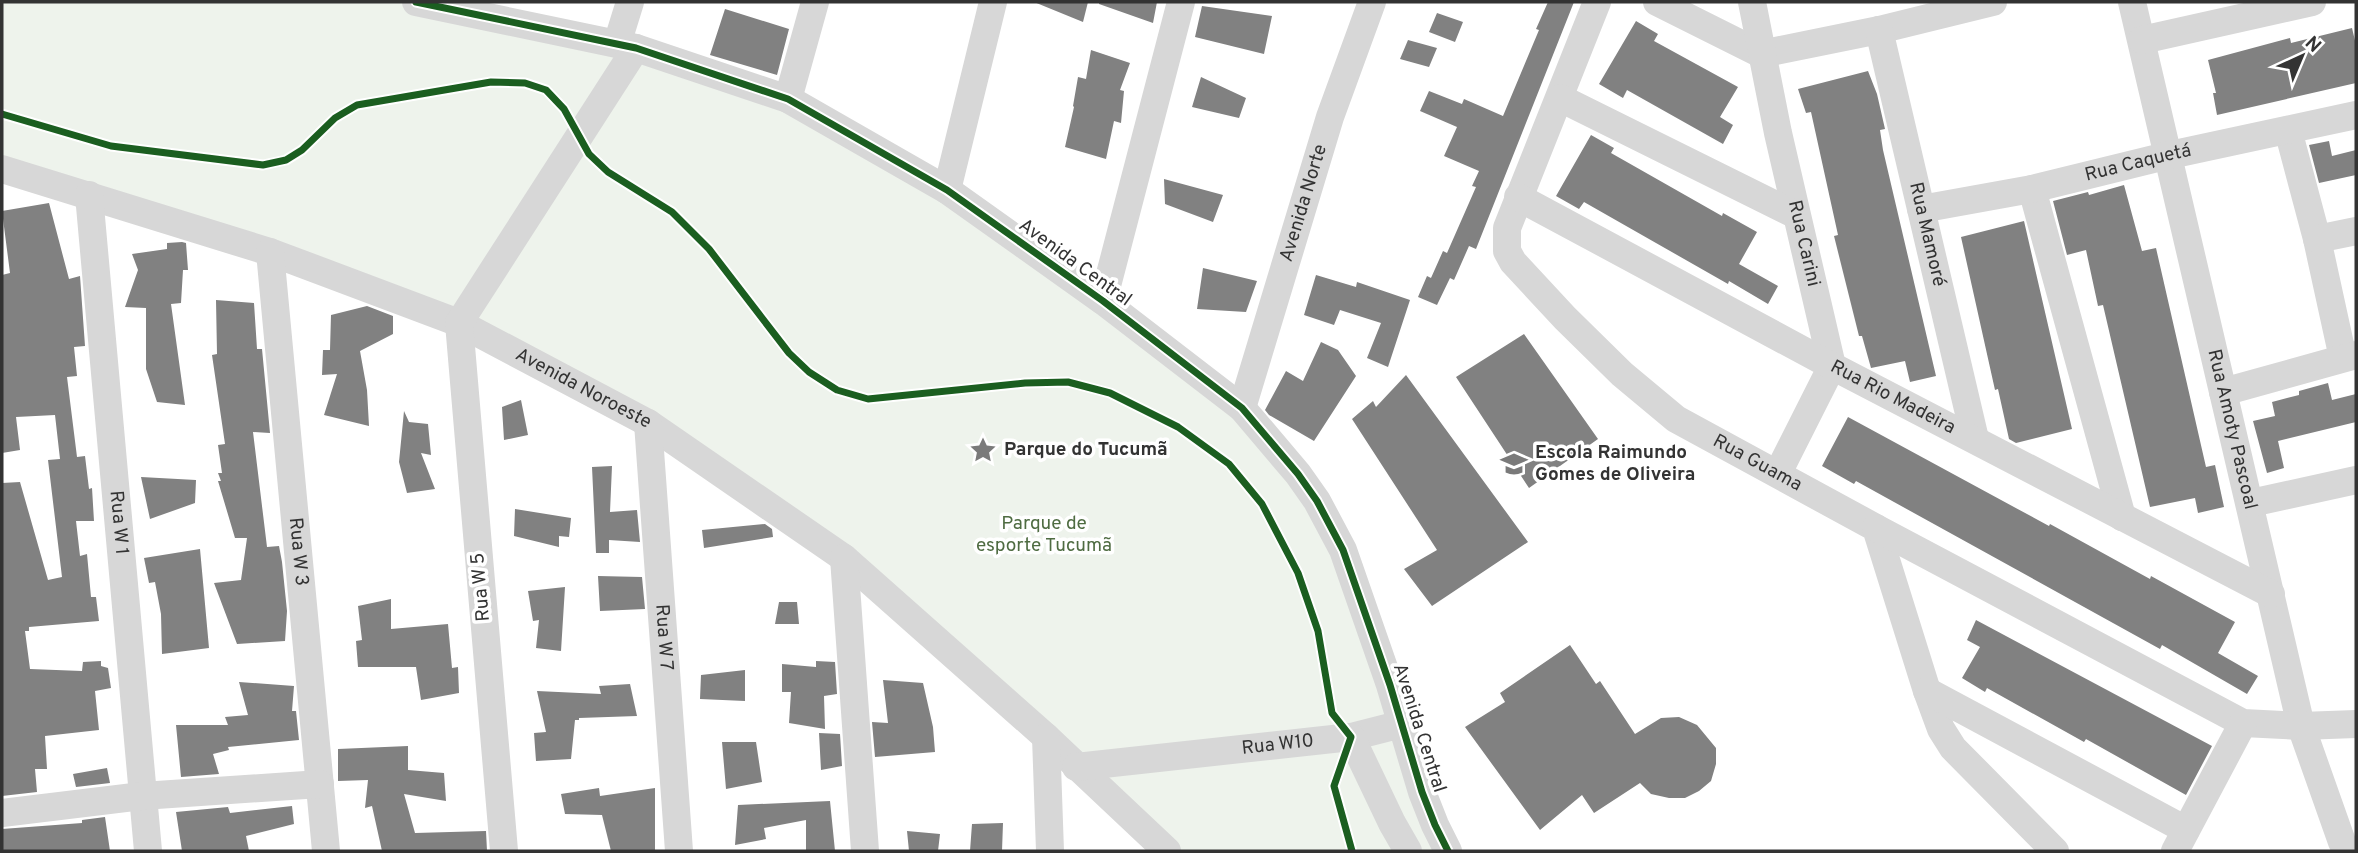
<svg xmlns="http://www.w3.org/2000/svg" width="2358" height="853" font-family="Overpass,sans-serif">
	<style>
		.green { fill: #eef3ec }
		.building { fill: #818181 }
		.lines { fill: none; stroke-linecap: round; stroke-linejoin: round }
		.minor { stroke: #d7d7d7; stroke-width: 28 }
		.cycleway-casing { stroke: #fff; stroke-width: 11 }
		.cycleway { stroke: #1b5e20; stroke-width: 7 }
		.labels { text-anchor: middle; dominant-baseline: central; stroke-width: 7; stroke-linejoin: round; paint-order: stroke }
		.street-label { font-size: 19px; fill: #333; stroke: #fff }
		.poi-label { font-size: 19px; font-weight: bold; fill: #333; stroke: #fff; text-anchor: start }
		.park-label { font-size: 19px; fill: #4f6c42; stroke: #fff }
	</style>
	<rect width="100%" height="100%" fill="#fff"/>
	<path class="green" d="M2,2H412L788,99L1103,301L1301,478L1450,851H1167L844,558L459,323L2,169Z"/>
	<path class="building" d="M1034,2H1088L1083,22Z
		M1099,2H1157L1153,23L1099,4Z
		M1548,2H1574L1476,249L1469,246L1454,280L1450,278L1437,305L1418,297L1427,276L1431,278L1443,251L1447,253L1476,187L1472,186L1479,171L1444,156L1457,127L1420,111L1429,91L1462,104L1464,99L1503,116L1539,30L1536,29Z
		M1202,6L1272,16L1264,54L1195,37Z
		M725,9L789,29L777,75L710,55Z
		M1437,13L1463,22L1455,42L1429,32Z
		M1636,21L1658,34L1654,41L1738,87L1720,117L1733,125L1723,144L1627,90L1623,98L1599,84Z
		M2352,28L2356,45V83L2217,115L2213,93H2216L2208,60L2290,38L2291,43Z
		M1408,40L1437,48L1429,67L1400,59Z
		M1091,50L1130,63L1120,90L1124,91L1121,123L1114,121L1106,159L1065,147L1074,107L1073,106L1078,77L1086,79Z
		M1868,71L1877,94L1885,129L1880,130L1883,150L1936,376L1910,382L1905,361L1871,368L1862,336H1859L1834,236L1838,235L1811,112L1806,113L1798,89Z
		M1201,77L1246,98L1239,118L1192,107Z
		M1591,135L1614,148L1611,153L1722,216L1723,213L1757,232L1739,264L1778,286L1768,304L1729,281L1728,284L1584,202L1579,209L1556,196Z
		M2329,141L2332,156L2356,150V175L2319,183L2309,145Z
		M1164,179L1223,195L1213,222L1165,204Z
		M2124,185L2142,251L2156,248L2206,467L2215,465L2224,507L2198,513L2195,498L2150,507L2103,305L2098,306L2086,250L2067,255L2053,201L2088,192L2089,195Z
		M49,203L69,279L80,276L85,346L74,347L77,376L67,377L77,457L85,456L89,489L92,488L94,521H76L80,556L87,554L91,597H96L99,621L29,627V631H25L30,669L82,671L83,662L101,661V666L108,668L111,688L95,691L99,730L45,736L47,769H35L37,792L2,796V483L20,482L48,580L62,577L48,460L60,459L55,415L16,417L20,450L2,453V275L10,273L2,211Z
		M2024,221L2072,429L2016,443L2009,439L1998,389L1995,390L1961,237Z
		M182,242L186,243L188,270H183L181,303L171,304L185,405L157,402L146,369V308L125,307L138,270L132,254L167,249V243Z
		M1203,268L1257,281L1246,312L1197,309Z
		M1316,275L1356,287L1357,282L1410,300L1388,367L1367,358L1381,323L1340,310L1334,325L1304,315Z
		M216,300L254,303L257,349H262L270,433L253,432L267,547L279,546L282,562L287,611L285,641L237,644L214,583L241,580L247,538H235L218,481H221L218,473H222L218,445L225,444L212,355L217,354Z
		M367,306L393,316V334L360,351L367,390L369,426L324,415L337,374L322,375L323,350H330L331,315Z
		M1524,334L1598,439L1529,488L1456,377Z
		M1321,342L1338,350L1356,376L1314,441L1269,415L1265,410L1286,371L1303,381Z
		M1406,375L1528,542L1432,606L1404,569L1437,550L1352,419L1373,401L1376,407Z
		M2328,383L2332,400L2356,394V422L2278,441L2284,468L2267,473L2253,421L2275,416L2272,402L2299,395V391Z
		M521,400L528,435L504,440L502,407Z
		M404,411L409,422L428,424L431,455L421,453L435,489L407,493L399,462Z
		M1848,417L2049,526L2050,524L2150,579L2151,576L2235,622L2218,653L2258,676L2247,694L2162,645L2160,649L1856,481L1854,484L1822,466Z
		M612,466L610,512L637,510L640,542L609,540V553H596L592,467Z
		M141,477L196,480L195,503L150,519Z
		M515,509L571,518L569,537L559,536V547L514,536Z
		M765,524L772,529L773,537L704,548L702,530Z
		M200,549L209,648L162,654L161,614L155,582L149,583L144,558Z
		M598,576L642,577L645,609L600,611Z
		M565,587L561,651L536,648L539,620L533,621L528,591Z
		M391,599V629L448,624L452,668L458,667L459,693L421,700L416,667H358L356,641L362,640L358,606Z
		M779,602H797L799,624H775Z
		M1976,620L2212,746L2186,795L2086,739L2084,742L1987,688L1985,692L1962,678L1980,647L1967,640Z
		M1570,645L1596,684L1600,681L1635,734L1661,718L1679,717L1697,725L1716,748V764L1711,781L1699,791L1685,798H1669L1651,794L1640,783L1594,813L1582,795L1540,830L1465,727L1505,702L1500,693Z
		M816,661L835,662L837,694L824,696L825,729L789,723L791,692H782V664L816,667Z
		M745,670V701L700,699L701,675Z
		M883,680L923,683L933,727L935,752L875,757L872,722L888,723Z
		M239,682L294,686L292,711H296L299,740L228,747L229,750L213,754L219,774L181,777L176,725H228L225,717L248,715Z
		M630,684L637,716L579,718V720H575L571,759L536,761L534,733L546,732L537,691L601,694L599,686Z
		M819,733L840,734L842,766L821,770Z
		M722,742H756L762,782L726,789Z
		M408,746V770L444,773L446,801L404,794L415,833L486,831L487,851H382L372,806L365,808L368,780L338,781V749Z
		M107,768L110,783L76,787L73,774Z
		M599,788L600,796L655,788V851H611L602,815L565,814L561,794Z
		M830,801L835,851H806V820L764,828L766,839L735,845L738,805Z
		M292,806L294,824L246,836L249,851H182L176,812L228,807L230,813Z
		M105,817L110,851H2V829L82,823V820Z
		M1003,823L1002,851H970L972,824Z
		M907,831L940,834L938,851H909Z"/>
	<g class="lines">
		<g class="minor">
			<path d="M416,2L636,48L788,99L947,190L1103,301L1242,408L1298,474L1317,501L1343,550L1390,685L1422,792L1435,825L1448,851"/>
			<path id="s1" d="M1597,2L1507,228V251L1513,262L1565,318L1622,374L1676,419L1876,528L1927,691L1941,729L1953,748L2055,851"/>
			<path d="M1657,2L1761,54L1879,30L1993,2"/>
			<path id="s2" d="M1752,2L1778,133L1832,366L1778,473"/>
			<path id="s3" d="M2132,2L2301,726L2342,842L2347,851"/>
			<path id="s4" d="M1879,30L1975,439"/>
			<path d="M2142,40L2312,2"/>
			<path d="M617,44L630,2"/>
			<path d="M1560,98L1796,215"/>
			<path d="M788,99L815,2"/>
			<path d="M2288,130L2317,239L2343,358"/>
			<path id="s5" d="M2,169L270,252L459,323L648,423L844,558L1046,737L1167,851"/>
			<path d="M2032,189L2122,517"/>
			<path d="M947,190L993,2"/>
			<path id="s6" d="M89,195L148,851"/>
			<path id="s7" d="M1518,197L1832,366L2271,594"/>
			<path id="s8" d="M1921,209L2032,189L2170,155L2356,115"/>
			<path d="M2317,239L2356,231"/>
			<path id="s9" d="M270,252L326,851"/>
			<path d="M1103,301L1181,2"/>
			<path d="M2223,392L2356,355"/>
			<path id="s10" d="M1242,408L1330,117L1372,2"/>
			<path id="s11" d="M648,423L679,851"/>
			<path d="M2251,503L2356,480"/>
			<path d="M1876,528L2243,723L2301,726L2356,724"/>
			<path d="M844,558L865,851"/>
			<path d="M1927,691L2186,830"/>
			<path d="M1046,737L1050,851"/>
			<path d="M1351,737L1402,724"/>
			<path id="s12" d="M1076,767L1351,737L1392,823L1408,851"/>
			<path d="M2,813L142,796L320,784"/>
			<path d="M504,851L459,323L636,48"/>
			<path d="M2175,851L2243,723"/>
		</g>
		<g class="cycleway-casing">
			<path id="cycleway" d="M416,2L636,48L788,99L947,190L1103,301L1242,408L1298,474L1317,501L1343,550L1390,685L1422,792L1435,825L1448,851
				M2,114L111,146L263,165L286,160L302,150L335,118L357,105L491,82L525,83L546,90L564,109L589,154L608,172L672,212L709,249L789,353L809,372L837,390L868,399L1025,383L1068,382L1110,393L1178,427L1229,464L1262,504L1298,573L1318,631L1332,713L1351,737L1334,786L1352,851"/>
		</g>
		<use href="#cycleway" class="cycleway"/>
	</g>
	<defs>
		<g id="sight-bare" transform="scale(2.1)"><path d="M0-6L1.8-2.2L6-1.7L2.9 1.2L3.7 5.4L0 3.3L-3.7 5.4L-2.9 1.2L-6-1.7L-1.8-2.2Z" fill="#7a7a7a" stroke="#fff" stroke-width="2.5" paint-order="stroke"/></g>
		<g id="school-bare" transform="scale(2.1)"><path d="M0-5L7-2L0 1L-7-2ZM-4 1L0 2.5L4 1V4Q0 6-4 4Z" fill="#7a7a7a" stroke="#fff" stroke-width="2.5" paint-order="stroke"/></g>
	</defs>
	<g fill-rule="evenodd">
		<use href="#sight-bare" x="983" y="450"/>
		<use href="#school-bare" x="1514" y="464"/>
	</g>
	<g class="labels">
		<g class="street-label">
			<text stroke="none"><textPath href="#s8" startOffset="222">Rua Caquetá</textPath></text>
			<text stroke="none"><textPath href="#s10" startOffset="214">Avenida Norte</textPath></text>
			<text stroke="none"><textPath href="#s4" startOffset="210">Rua Mamoré</textPath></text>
			<text stroke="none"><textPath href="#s2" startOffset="247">Rua Carini</textPath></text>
			<text transform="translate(1075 263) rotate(36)">Avenida Central</text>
			<text stroke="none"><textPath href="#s5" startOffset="623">Avenida Noroeste</textPath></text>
			<text stroke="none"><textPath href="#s7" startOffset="425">Rua Rio Madeira</textPath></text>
			<text stroke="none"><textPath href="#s3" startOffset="439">Rua Amoty Pascoal</textPath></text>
			<text stroke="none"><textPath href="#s1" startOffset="598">Rua Guama</textPath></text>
			<text stroke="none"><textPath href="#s6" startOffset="329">Rua W 1</textPath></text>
			<text stroke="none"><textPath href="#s9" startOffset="301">Rua W 3</textPath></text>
			<text transform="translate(481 587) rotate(-95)">Rua W 5</text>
			<text stroke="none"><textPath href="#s11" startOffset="215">Rua W 7</textPath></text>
			<text transform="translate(1419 728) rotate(72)">Avenida Central</text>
			<text stroke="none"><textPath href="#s12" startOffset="203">Rua W10</textPath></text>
		</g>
		<g class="poi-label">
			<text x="1004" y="450">Parque do Tucumã</text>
			<text x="1535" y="453">Escola Raimundo<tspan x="1535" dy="22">Gomes de Oliveira</tspan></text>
		</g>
		<g class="park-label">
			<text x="1044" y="524">Parque de<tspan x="1044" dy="22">esporte Tucumã</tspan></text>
		</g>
	</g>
	<rect width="2358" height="853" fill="none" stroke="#333333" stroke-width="7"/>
	<g transform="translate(2302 56) rotate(44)" stroke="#ffffff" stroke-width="5" paint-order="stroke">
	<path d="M0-5L12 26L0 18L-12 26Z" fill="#333333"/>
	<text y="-10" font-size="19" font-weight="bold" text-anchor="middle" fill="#333333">N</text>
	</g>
</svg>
